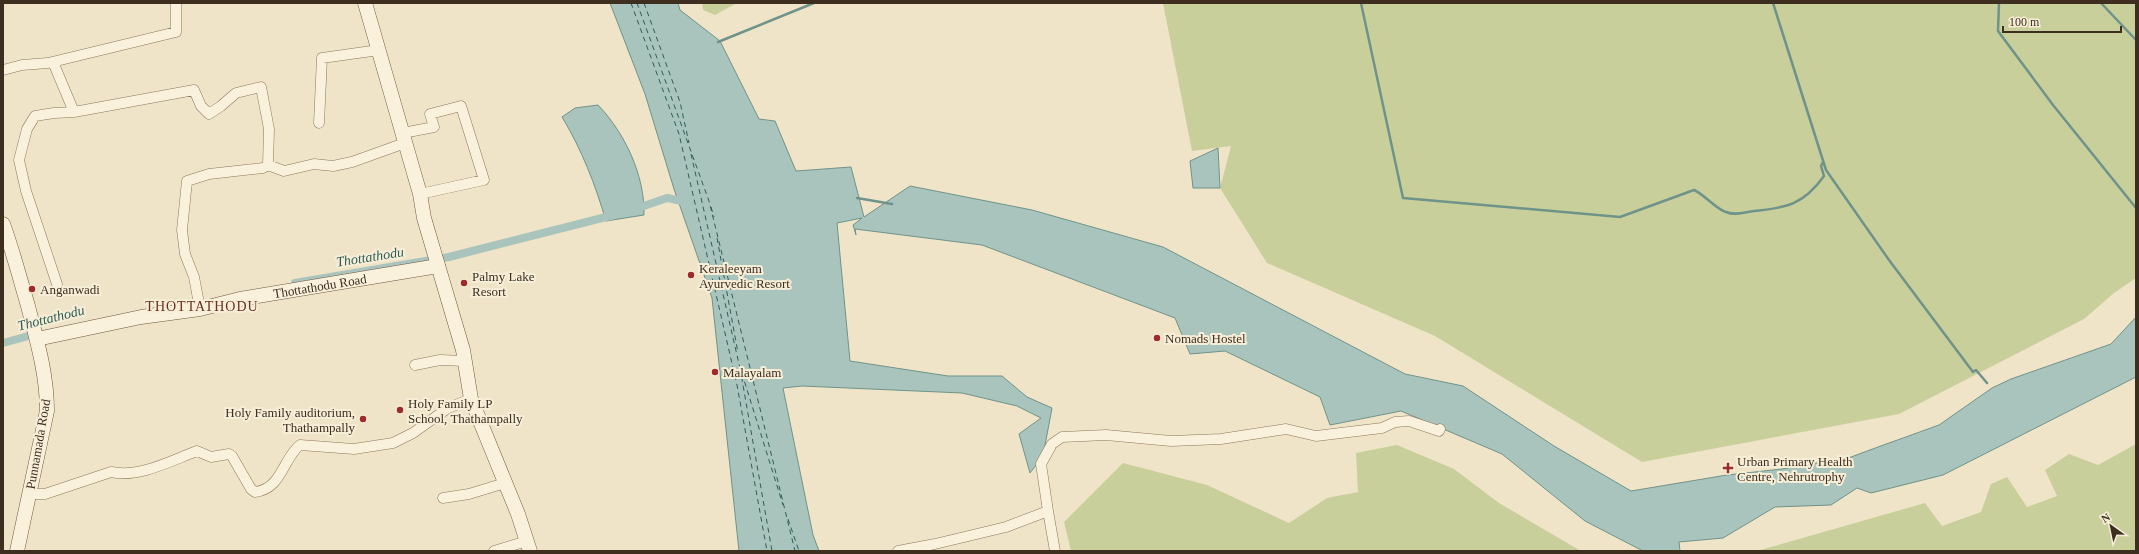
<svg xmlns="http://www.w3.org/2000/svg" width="2139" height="554" font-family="Georgia,serif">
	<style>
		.green { fill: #c9cf9b }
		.water { fill: #a9c4bc; stroke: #6f938a }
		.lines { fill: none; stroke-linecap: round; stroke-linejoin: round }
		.stream { stroke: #6f938a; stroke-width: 2.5 }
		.canal { stroke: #a9c4bc; stroke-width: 8 }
		.ferry { stroke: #2f5d5a; stroke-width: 1; stroke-dasharray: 5 4; stroke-linecap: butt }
		.street-casing { stroke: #8d765c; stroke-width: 11 }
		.secondary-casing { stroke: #6f573f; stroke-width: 15 }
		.street { stroke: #faf1dc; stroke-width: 10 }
		.secondary { stroke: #faf1dc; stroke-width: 14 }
		.poi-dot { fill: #9e2a2b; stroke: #f7eed8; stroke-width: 1.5 }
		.labels { text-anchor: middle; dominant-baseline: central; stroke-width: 4; stroke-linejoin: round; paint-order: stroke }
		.poi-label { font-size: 13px; fill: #3d2e20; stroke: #f7eed8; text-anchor: start }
		.street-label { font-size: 13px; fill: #3d2e20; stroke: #f7eed8 }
		.water-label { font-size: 14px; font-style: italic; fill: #2f5d5a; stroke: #f7eed8 }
		.neighbourhood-label { font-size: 14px; letter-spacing: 1px; fill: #6b2e1e; stroke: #f7eed8 }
	</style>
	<rect width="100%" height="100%" fill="#f0e4c8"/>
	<path class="green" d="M702,3H737L715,15L703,10Z
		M1163,3H2136V278L2114,293L2084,319L1899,414L1642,462L1435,336L1267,263L1220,188L1231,146L1192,151Z
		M2136,444V551H1757L1925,503L1942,526L1981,512L1991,484L2007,477L2027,507L2057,496L2045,470L2069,454L2098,465Z
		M1397,445L1454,469L1499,503L1581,551H1071L1064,522L1123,463L1207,485L1289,523L1327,498L1358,492L1356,453Z"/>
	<path class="water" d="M610,3H678L680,10L720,41L759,119L775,121L796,171L851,167L864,217L910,186L1032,210L1163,247L1405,374L1463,386L1554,446L1631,491L1727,475L1782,469L1851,457L1878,447L1939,425L1992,388L2011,379L2111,344L2136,317V377L1943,475L1871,493L1857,488L1831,505L1775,507L1723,538L1679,542L1680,551H1643L1585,521L1502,454L1401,411L1330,425L1320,397L1225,351L1190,354L1175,318L982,245L855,229L856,235L853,225L862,218L837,223L850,361L948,376H1002L1027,397L1052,408L1043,456L1030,473L1019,434L1041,418L1017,406L962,393L802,386L783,388L813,535L819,551H739L712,298L674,189L645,94Z
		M598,105C625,133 645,176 644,215L606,221C595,184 582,150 562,117L575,108Z
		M1218,148L1220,188H1193L1190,161Z"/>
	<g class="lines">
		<path class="stream" d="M1361,3L1403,198L1620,217L1694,190C1705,195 1716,209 1726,212C1735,216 1745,212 1754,211C1787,208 1804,204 1824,176L1821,166L1823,162
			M1773,3L1826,170L1889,260L1973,372L1976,370L1987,383
			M1999,3L1998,31L2053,105L2136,208
			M2101,3L2136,40
			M718,42L814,3
			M857,198L892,204"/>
		<path class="canal" d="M635,209L667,198L687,202
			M295,283L449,257L614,215
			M3,343L39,333"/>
		<path class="ferry" d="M631,3L679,134L737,385L767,551
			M637,3L709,201L795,551
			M644,3L680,102L689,143
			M691,154L739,364L783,505
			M711,207L714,217
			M717,238L738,353
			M740,368L772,551
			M788,519L799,551"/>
		<g class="street-casing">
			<path id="street" d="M53,62L74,112
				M3,70L22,65L48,63L176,32V3
				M319,123L322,58L379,50
				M403,133L434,127L430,114L461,106L484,180L420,194
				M57,284L26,191L19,160L27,129L35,116L54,113L74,112L194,90L201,106L209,114L221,106L236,93L261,87L269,129L268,165L284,171L314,164L333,166L352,162L405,143
				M200,309L194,277L185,254L182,230L187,181L209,174L263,168L268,165
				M415,365L440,360L466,361
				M30,494H45L111,472C139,478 170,461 197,451L211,457L229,454L232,456L251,489L255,492C282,489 283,458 300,445L354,449L393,443L413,433L448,408L471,399
				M443,498L469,494L505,483
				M1048,511L1041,464L1052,444L1062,437L1106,435L1171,441L1221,439L1286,429L1316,436L1382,428L1395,422L1409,421L1439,431L1440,429
				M494,551L527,541
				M898,551L935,544L1006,527L1048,511L1055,551"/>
		</g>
		<g class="secondary-casing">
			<g id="secondary">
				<path d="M365,3L420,194L424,218L463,350L471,399L518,514L530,551"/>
				<path d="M3,224C13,251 20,279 28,306C37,341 47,374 47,411L17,551"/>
				<path id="s1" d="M37,339L141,317L200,309L240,299L438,266"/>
			</g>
		</g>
		<use href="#street" class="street"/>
		<use href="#secondary" class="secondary"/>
	</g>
	<g class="poi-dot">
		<circle cx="691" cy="275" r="4"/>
		<circle cx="464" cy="283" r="4"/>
		<circle cx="32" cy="289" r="4"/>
		<circle cx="1157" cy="338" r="4"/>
		<circle cx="715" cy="372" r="4"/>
		<circle cx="400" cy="410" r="4"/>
		<circle cx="363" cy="419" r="4"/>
		<path d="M1726 462h4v4h4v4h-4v4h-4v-4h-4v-4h4z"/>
	</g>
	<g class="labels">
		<g class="poi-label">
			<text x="699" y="268">Keraleeyam<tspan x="699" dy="15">Ayurvedic Resort</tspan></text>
			<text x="472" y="276">Palmy Lake<tspan x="472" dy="15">Resort</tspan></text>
			<text x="40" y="289">Anganwadi</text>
			<text x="1165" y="338">Nomads Hostel</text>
			<text x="723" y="372">Malayalam</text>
			<text x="408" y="403">Holy Family LP<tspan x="408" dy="15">School, Thathampally</tspan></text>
			<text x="355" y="412" text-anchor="end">Holy Family auditorium,<tspan x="355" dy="15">Thathampally</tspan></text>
			<text x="1737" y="461">Urban Primary Health<tspan x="1737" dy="15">Centre, Nehrutrophy</tspan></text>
		</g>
		<g class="street-label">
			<text stroke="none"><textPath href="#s1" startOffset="288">Thottathodu Road</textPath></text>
			<text transform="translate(38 444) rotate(-80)">Punnamada Road</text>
		</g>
		<g class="water-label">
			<text transform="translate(370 257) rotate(-9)">Thottathodu</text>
			<text transform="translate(51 318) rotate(-14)">Thottathodu</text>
		</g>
		<g class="neighbourhood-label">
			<text x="202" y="306">THOTTATHODU</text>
		</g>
	</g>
	<rect width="2139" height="554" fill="none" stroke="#3d2e20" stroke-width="8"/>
	<g transform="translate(2111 526) rotate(327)" stroke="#f7eed8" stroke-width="3" paint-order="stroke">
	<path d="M0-3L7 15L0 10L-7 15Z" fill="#3d2e20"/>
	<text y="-6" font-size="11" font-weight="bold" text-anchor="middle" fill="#3d2e20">N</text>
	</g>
	<path d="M2003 26v6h118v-6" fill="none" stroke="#3d2e20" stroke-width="2"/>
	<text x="2009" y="26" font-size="12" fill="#3d2e20" stroke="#f7eed8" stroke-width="3" paint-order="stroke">100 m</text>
</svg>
